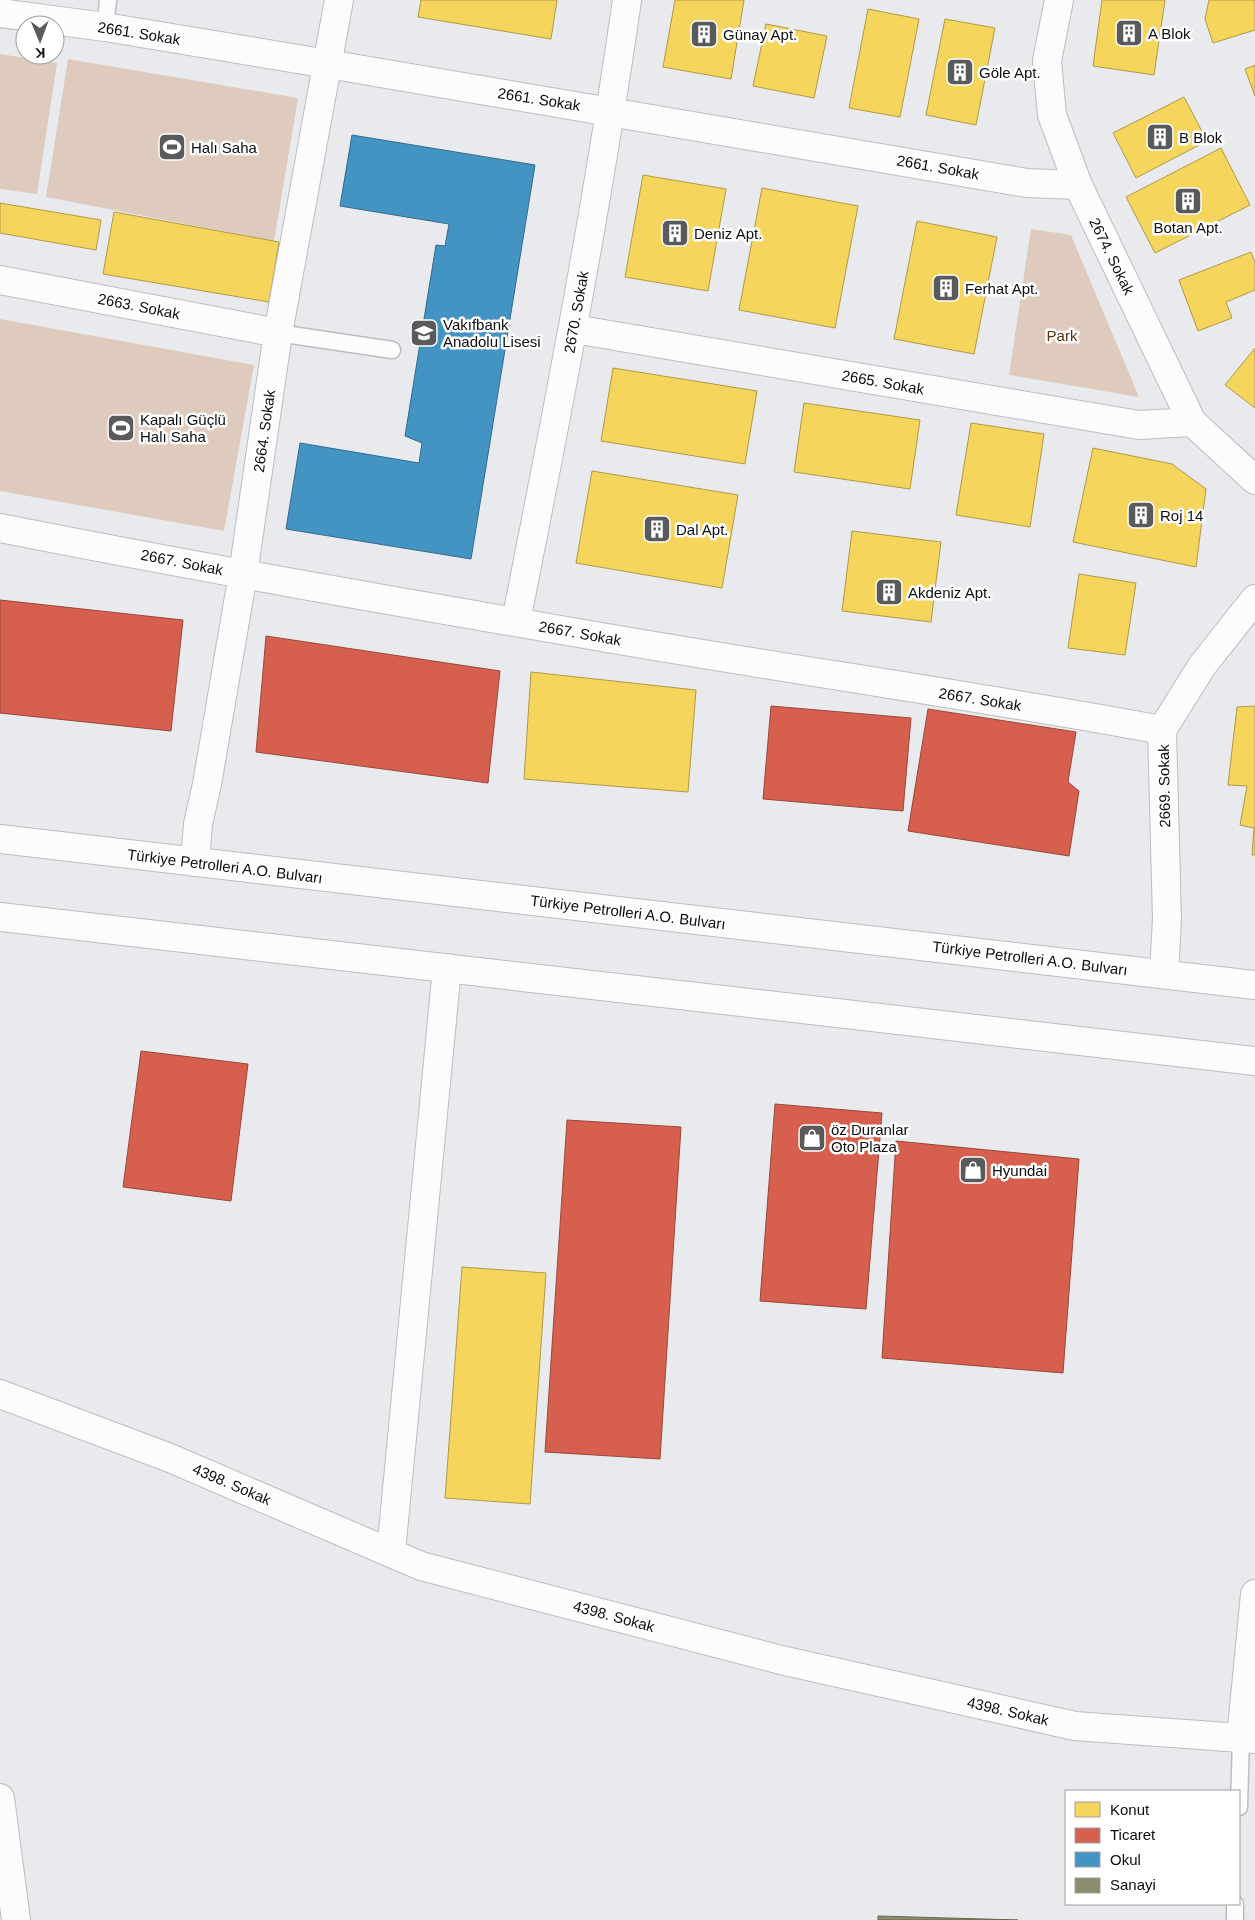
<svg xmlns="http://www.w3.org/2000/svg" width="1255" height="1920" font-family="Helvetica,sans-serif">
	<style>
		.green { fill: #dfcbbd }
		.homes { fill: #f6d55c; stroke: #b09945 }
		.shops { fill: #d6604d; stroke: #99473a }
		.schools { fill: #4393c3; stroke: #326b8d }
		.industry { fill: #8c8c6e; stroke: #666651 }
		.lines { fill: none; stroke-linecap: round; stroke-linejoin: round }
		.lane-casing { stroke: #bcbdbf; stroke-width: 19 }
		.street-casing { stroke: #bcbdbf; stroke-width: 30 }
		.highway-casing { stroke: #bcbdbf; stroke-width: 30 }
		.lane { stroke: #fcfcfc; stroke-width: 16 }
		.street { stroke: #fcfcfc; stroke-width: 28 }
		.highway { stroke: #fcfcfc; stroke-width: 28 }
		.labels { text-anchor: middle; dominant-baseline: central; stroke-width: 5; stroke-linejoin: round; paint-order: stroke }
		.street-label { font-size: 15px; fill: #0c0d0e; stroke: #fff }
		.poi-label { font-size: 15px; fill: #0c0d0e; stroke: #fff; text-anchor: start }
		.park-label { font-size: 15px; fill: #57300e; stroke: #fff }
	</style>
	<rect width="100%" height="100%" fill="#e8eaed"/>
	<path class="green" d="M0,54L57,63L37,194L0,189Z
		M68,59L298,98L274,241L46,197Z
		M1031,229L1071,235L1139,397L1009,375Z
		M0,319L254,365L224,531L0,491Z"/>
	<path class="homes" d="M421,0H557L551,39L418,17Z
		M675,0H744L731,79L663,67Z
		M1102,0H1165L1154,75L1093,66Z
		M1209,0H1255V30L1213,43L1205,19Z
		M868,9L919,19L900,117L849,108Z
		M945,19L995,28L976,125L926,115Z
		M766,24L827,36L814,98L753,86Z
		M1255,65V96L1245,69Z
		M1184,97L1207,141L1136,178L1113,133Z
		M1221,148L1250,205L1155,253L1126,197Z
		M643,175L726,189L708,291L625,277Z
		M762,188L858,206L835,328L739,310Z
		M0,203L101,220L96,250L0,233Z
		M114,212L279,242L269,302L103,274Z
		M917,221L997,237L974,354L894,339Z
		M1251,252L1255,263V290L1226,302L1232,318L1198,331L1179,280Z
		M1255,348V408L1225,385Z
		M613,368L757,391L745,464L601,441Z
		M804,403L920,420L910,489L794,472Z
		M971,423L1044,434L1030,527L956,515Z
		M1093,448L1172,464L1206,489L1196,567L1073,542Z
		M592,471L738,495L722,588L576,563Z
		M852,531L941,542L931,622L842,611Z
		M1079,574L1136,583L1125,655L1068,648Z
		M531,672L696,690L688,792L524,779Z
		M1255,706V855H1252L1254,828L1240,825L1247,786L1228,785L1237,707Z
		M462,1267L546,1273L530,1504L445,1498Z"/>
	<path class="shops" d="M0,600L183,620L171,731L0,713Z
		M266,636L500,671L488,783L256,752Z
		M771,706L911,718L903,811L763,799Z
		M928,709L1076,732L1068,782L1079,791L1069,856L908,831Z
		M141,1051L248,1064L231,1201L123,1187Z
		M775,1104L882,1113L866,1309L760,1301Z
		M567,1120L681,1127L660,1459L545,1452Z
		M896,1141L1079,1159L1063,1373L882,1358Z"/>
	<path class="schools" d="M352,135L535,165L471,559L286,529L300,443L419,463L422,443L405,436L436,245L445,246L449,224L340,206Z"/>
	<path class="industry" d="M878,1916L1018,1920H878Z"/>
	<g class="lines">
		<g class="lane-casing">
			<path id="lane" d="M105,27L108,0
				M278,333L392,350
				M1239,1807L1241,1738
				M1235,1920V1904"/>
		</g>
		<g class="street-casing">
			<path id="street" d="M1059,0L1047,61L1052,115L1078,185L1192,422L1255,480
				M0,13L105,27L328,64L1027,183L1078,185
				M0,280L278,333
				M574,329L1139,425L1192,422
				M0,528C202,568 404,603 607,638C792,670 978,696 1162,730
				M516,621C557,415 597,209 627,0
				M195,862L198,824L207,784L243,574L278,333L339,0
				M1164,974L1167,919L1162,730L1202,666L1255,599
				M0,1394L170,1458L421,1566L781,1660L1075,1726L1255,1739
				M391,1552L447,968
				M1241,1738L1255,1594
				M0,1798L16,1920"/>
		</g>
		<g class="highway-casing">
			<path id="highway" d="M0,839L1255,985
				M0,917L1255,1061"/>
		</g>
		<use href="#lane" class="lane"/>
		<use href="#street" class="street"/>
		<use href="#highway" class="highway"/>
	</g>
	<defs>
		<g id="building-square" transform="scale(1.4375)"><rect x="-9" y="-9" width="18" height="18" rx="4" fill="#595a5c" stroke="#fff"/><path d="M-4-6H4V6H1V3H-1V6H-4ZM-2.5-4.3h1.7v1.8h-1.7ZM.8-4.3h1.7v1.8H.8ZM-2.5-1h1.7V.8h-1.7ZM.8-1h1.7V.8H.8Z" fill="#fff"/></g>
		<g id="stadium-square" transform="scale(1.4375)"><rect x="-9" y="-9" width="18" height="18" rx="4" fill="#595a5c" stroke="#fff"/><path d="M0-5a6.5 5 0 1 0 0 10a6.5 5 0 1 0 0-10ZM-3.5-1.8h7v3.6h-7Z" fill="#fff"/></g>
		<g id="school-square" transform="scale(1.4375)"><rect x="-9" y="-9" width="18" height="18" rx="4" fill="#595a5c" stroke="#fff"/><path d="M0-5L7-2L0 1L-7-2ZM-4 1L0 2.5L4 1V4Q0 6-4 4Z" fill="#fff"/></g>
		<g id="shop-square" transform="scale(1.4375)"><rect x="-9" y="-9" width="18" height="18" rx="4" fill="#595a5c" stroke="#fff"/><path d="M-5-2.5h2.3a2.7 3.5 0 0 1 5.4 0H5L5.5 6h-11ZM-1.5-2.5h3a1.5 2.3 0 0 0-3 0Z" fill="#fff"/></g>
	</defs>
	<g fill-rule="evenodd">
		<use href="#building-square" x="1129" y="33"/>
		<use href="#building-square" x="704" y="34"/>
		<use href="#building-square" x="960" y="72"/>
		<use href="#building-square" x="1160" y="137"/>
		<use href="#stadium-square" x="172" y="147"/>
		<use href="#building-square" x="1188" y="201"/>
		<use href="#building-square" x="675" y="233"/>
		<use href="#building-square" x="946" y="288"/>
		<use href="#school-square" x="424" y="333"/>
		<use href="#stadium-square" x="121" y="428"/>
		<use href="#building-square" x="1141" y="515"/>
		<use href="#building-square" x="657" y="529"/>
		<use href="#building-square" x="889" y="592"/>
		<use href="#shop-square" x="812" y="1138"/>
		<use href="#shop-square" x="973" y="1170"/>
	</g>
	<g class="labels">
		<g class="street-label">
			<text transform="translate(139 33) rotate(9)">2661. Sokak</text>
			<text transform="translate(539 99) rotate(9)">2661. Sokak</text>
			<text transform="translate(938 167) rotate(10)">2661. Sokak</text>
			<text transform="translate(1112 256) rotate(64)">2674. Sokak</text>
			<text transform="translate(139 306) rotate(11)">2663. Sokak</text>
			<text transform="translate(576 312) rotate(-80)">2670. Sokak</text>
			<text transform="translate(883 382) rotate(10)">2665. Sokak</text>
			<text transform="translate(264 431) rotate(-82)">2664. Sokak</text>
			<text transform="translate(182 562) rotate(11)">2667. Sokak</text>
			<text transform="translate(580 633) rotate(10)">2667. Sokak</text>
			<text transform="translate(980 699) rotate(9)">2667. Sokak</text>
			<text transform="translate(1164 786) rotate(-91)">2669. Sokak</text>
			<text transform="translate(225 866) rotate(7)">Türkiye Petrolleri A.O. Bulvarı</text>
			<text transform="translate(628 912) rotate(7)">Türkiye Petrolleri A.O. Bulvarı</text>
			<text transform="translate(1030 958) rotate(7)">Türkiye Petrolleri A.O. Bulvarı</text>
			<text transform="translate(232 1484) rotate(23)">4398. Sokak</text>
			<text transform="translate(614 1616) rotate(15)">4398. Sokak</text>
			<text transform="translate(1008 1711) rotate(13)">4398. Sokak</text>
		</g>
		<g class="poi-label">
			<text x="1148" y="33">A Blok</text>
			<text x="723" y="34">Günay Apt.</text>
			<text x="979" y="72">Göle Apt.</text>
			<text x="1179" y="137">B Blok</text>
			<text x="191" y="147">Halı Saha</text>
			<text x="1188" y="227" text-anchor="middle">Botan Apt.</text>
			<text x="694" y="233">Deniz Apt.</text>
			<text x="965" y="288">Ferhat Apt.</text>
			<text x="443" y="324">Vakıfbank<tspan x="443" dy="17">Anadolu Lisesi</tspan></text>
			<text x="140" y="419">Kapalı Güçlü<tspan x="140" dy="17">Halı Saha</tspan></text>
			<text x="1160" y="515">Roj 14</text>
			<text x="676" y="529">Dal Apt.</text>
			<text x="908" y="592">Akdeniz Apt.</text>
			<text x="831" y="1129">öz Duranlar<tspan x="831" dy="17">Oto Plaza</tspan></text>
			<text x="992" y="1170">Hyundai</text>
		</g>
		<g class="park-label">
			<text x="1062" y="335">Park</text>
		</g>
	</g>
	<rect x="1065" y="1790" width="175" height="115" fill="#ffffff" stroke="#9e9e9f"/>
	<rect x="1075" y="1802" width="25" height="15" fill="#f6d55c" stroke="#9e9e9f"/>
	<text x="1110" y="1815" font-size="15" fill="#0c0d0e">Konut</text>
	<rect x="1075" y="1828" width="25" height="15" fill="#d6604d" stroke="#9e9e9f"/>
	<text x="1110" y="1840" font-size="15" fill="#0c0d0e">Ticaret</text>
	<rect x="1075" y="1852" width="25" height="15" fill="#4393c3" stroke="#9e9e9f"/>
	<text x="1110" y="1865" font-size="15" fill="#0c0d0e">Okul</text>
	<rect x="1075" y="1878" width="25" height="15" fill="#8c8c6e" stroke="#9e9e9f"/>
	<text x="1110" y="1890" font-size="15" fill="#0c0d0e">Sanayi</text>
	<g transform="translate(40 40) rotate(179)"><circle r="24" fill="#ffffff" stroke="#9e9e9f"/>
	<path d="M0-4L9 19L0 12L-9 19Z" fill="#595a5c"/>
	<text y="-8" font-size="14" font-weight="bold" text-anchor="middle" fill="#0c0d0e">K</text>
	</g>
</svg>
